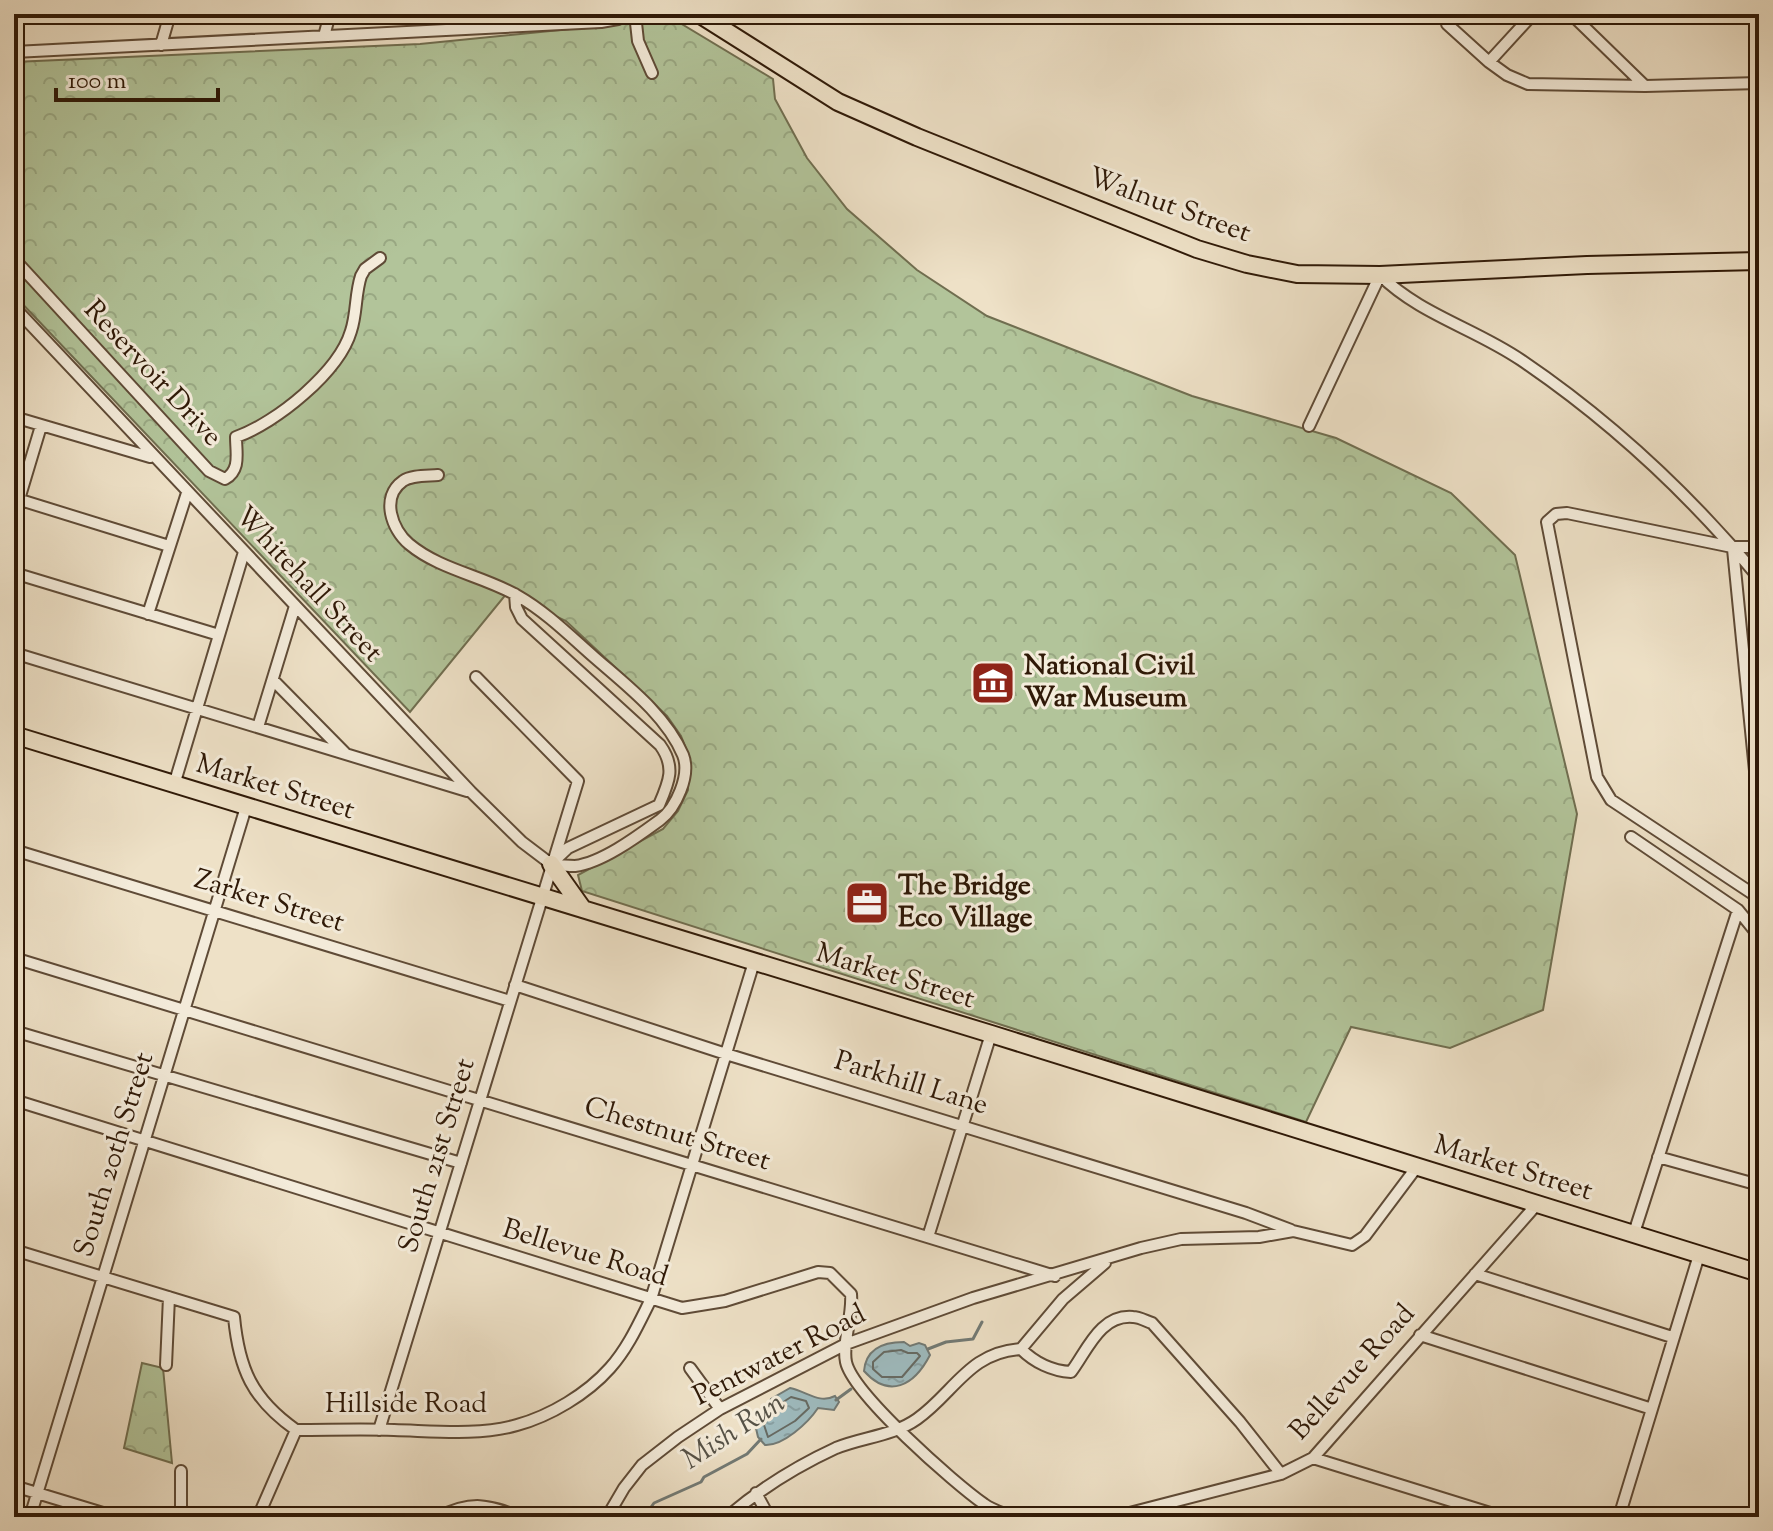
<svg xmlns="http://www.w3.org/2000/svg" width="1773" height="1531" font-family="'Sorts Mill Goudy',serif">
	<style>
		.park { fill: url(#park-crowns); stroke: #706e50; stroke-width: 2 }
		.water { fill: url(#water-ripples); stroke: #727a75; stroke-width: 2 }
		.lines { fill: none; stroke-linecap: round; stroke-linejoin: round }
		.shore { stroke: #666a63; stroke-width: 2 }
		.stream { stroke: #727a75; stroke-width: 3 }
		.street-casing { stroke: #5f4b37; stroke-width: 14 }
		.primary-casing { stroke: #2f1907; stroke-width: 20 }
		.street { stroke: #f4ecdb; stroke-width: 10 }
		.primary { stroke: #eee1c7; stroke-width: 16 }
		.labels { text-anchor: middle; dominant-baseline: central; stroke-width: 6; stroke-linejoin: round; paint-order: stroke }
		.street-label { font-size: 28px; fill: #2f1907; stroke: #f4ecdb }
		.poi-label { font-size: 28px; font-weight: bold; fill: #2f1907; stroke: #f4ecdb; text-anchor: start }
		.water-label { font-size: 30px; font-style: italic; fill: #565247; stroke: #f4ecdb }
	</style>
	<defs>
		<pattern id="park-crowns" width="20" height="18" patternUnits="userSpaceOnUse" patternTransform="scale(2)"><rect width="20" height="18" fill="#b2c49a"/><path d="M2 6a3 3 0 1 1 6 0M12 15a3 3 0 1 1 6 0" fill="none" stroke="#99a883"/></pattern>
		<pattern id="water-ripples" width="26" height="14" patternUnits="userSpaceOnUse" patternTransform="scale(2)"><rect width="26" height="14" fill="#9ebbbf"/><path d="M2 4q2-2 4 0t4 0M15 11q2-2 4 0t4 0" fill="none" stroke="#88a0a3"/></pattern>
	</defs>
	<rect width="100%" height="100%" fill="#eee1c7"/>
	<filter id="stains"><feTurbulence type="fractalNoise" baseFrequency=".0025" numOctaves="4"/><feColorMatrix values="0 0 0 0 .2 0 0 0 0 .09 0 0 0 0 .02 0 0 0 .5 -.17"/></filter>
	<radialGradient id="worn" r=".72"><stop offset=".6" stop-color="#630" stop-opacity="0"/><stop offset="1" stop-color="#630" stop-opacity=".3"/></radialGradient>
	<path class="park" d="M638,14H665L773,79L775,99L807,158L847,209L917,270L987,316L1192,396L1336,438L1451,493L1515,555L1577,814L1543,1010L1450,1048L1351,1027L1306,1122L582,891L578,875L663,829L678,811L688,790V754L681,736L667,716L566,621L507,593L410,712L14,295V62L420,44L620,24Z
		M142,1363L163,1368L172,1463L124,1448Z"/>
	<path class="water" d="M904,1342L910,1346L919,1343L925,1345L930,1355C914,1386 889,1399 864,1371C866,1348 884,1342 904,1342Z
		M790,1388C808,1392 819,1404 835,1396L839,1402L834,1410L818,1408C808,1423 783,1446 765,1445L758,1437L755,1424L771,1399Z"/>
	<g class="lines">
		<path class="shore" d="M901,1350L908,1353H917L920,1356L902,1377H882L873,1369V1362L884,1352Z
			M791,1397L806,1401L809,1408L795,1421L768,1437L764,1425C771,1411 778,1405 791,1397Z"/>
		<path class="stream" d="M928,1349L946,1342L973,1339L982,1322
			M836,1400L851,1389
			M644,1517L654,1503L701,1482L704,1477L747,1454L761,1439"/>
		<g class="street-casing">
			<path id="street" d="M635,14L638,41L652,73
				M1571,14L1645,86
				M1447,24L1489,62L1507,75L1528,84L1645,86L1759,83
				M483,28L487,14
				M324,36L330,14
				M161,45L170,14
				M14,52L601,22L618,19L624,14
				M1489,62L1533,14
				M14,259L209,471L225,479C241,470 236,453 236,437C276,423 339,372 351,331C357,313 355,294 361,276L365,269L380,258
				M14,307L471,792L522,842L551,864
				M14,417L150,457
				M1309,426L1380,275C1419,314 1476,329 1521,360C1611,421 1690,495 1759,578
				M438,475C428,476 411,475 403,481C380,497 392,530 409,544C440,570 484,576 518,596C546,612 570,636 594,657C626,685 666,715 683,755C691,775 676,808 660,820C638,836 602,863 575,866C567,866 558,865 551,864
				M14,498L169,546
				M14,516L41,426
				M1759,547H1732L1567,513L1556,514L1547,522L1597,777L1611,800L1759,898
				M1733,549L1759,811
				M14,573L219,635
				M515,594L516,607L522,619L660,745C676,767 669,782 659,805L568,848L552,863
				M148,614L187,493
				M14,653L467,791
				M273,680L345,753
				M258,727L295,606
				M174,785L244,552
				M1631,837L1738,910L1759,936
				M14,850L510,1001
				M14,958L1055,1276
				M515,985L726,1054L1246,1213L1291,1230
				M14,1031L461,1163
				M14,1100L682,1308L725,1301L818,1272L830,1273L851,1294C853,1316 842,1343 846,1362C853,1394 954,1483 984,1504C992,1510 1003,1513 1012,1517
				M1658,1157L1759,1185
				M1634,1233L1738,910
				M928,1237L991,1034
				M14,1250L234,1317C239,1369 252,1399 296,1430
				M1475,1274L1672,1337
				M1420,1335L1652,1409
				M1021,1349C1034,1362 1052,1371 1071,1372C1087,1351 1100,1314 1133,1317C1139,1317 1146,1321 1152,1323L1240,1422L1281,1474
				M166,1365L169,1297
				M690,1368L720,1409
				M296,1430C329,1430 362,1429 394,1430C434,1431 479,1436 517,1425C550,1416 587,1394 610,1368C628,1348 639,1323 651,1299L754,962
				M379,1430L578,781L476,677
				M1313,1458L1503,1517
				M14,1486L116,1517
				M756,1493L769,1517
				M30,1517L246,807
				M181,1517V1471
				M258,1517L296,1430
				M439,1517C472,1500 488,1505 520,1517
				M607,1517L624,1488L642,1465L678,1437L720,1409L846,1344L973,1298L1141,1248L1181,1239L1259,1237L1293,1231L1352,1245L1365,1236L1416,1168
				M727,1517C760,1489 797,1466 836,1448C863,1437 893,1436 917,1419C954,1393 969,1352 1021,1349L1063,1299L1105,1263
				M1114,1517L1281,1474L1313,1458L1538,1203
				M1619,1517L1699,1255"/>
		</g>
		<g class="primary-casing">
			<path id="primary" d="M699,14L838,102L917,137L1197,249L1247,264L1297,274L1380,275L1587,265L1759,261
				M14,735L991,1034L1759,1273
				M551,864L583,909"/>
		</g>
		<use href="#street" class="street"/>
		<use href="#primary" class="primary"/>
	</g>
	<defs>
		<g id="museum-square" transform="scale(2.3)"><rect x="-9" y="-9" width="18" height="18" rx="4" fill="#8f2418" stroke="#f4ecdb"/><path d="M0-6L6-3V-2H-6V-3ZM-5-1h2V3h-2ZM-1-1h2V3h-2ZM3-1h2V3H3ZM-6 4H6V6H-6Z" fill="#fff"/></g>
		<g id="office-square" transform="scale(2.3)"><rect x="-9" y="-9" width="18" height="18" rx="4" fill="#8f2418" stroke="#f4ecdb"/><path d="M-6-3h4V-5.5h4V-3h4V5H-6ZM-1-4.5V-3h2v-1.5ZM-6 0V1H6V0Z" fill="#fff"/></g>
	</defs>
	<g fill-rule="evenodd">
		<use href="#museum-square" x="993" y="683"/>
		<use href="#office-square" x="867" y="903"/>
	</g>
	<g class="labels">
		<g class="street-label">
			<text transform="translate(1169 206) rotate(20)">Walnut Street</text>
			<text transform="translate(152 374) rotate(47)">Reservoir Drive</text>
			<text transform="translate(308 585) rotate(47)">Whitehall Street</text>
			<text transform="translate(275 788) rotate(17)">Market Street</text>
			<text transform="translate(269 902) rotate(17)">Zarker Street</text>
			<text transform="translate(895 977) rotate(17)">Market Street</text>
			<text transform="translate(911 1084) rotate(17)">Parkhill Lane</text>
			<text transform="translate(677 1135) rotate(17)">Chestnut Street</text>
			<text transform="translate(115 1155) rotate(-73)">South 20th Street</text>
			<text transform="translate(438 1156) rotate(-73)">South 21st Street</text>
			<text transform="translate(1513 1169) rotate(17)">Market Street</text>
			<text transform="translate(585 1254) rotate(17)">Bellevue Road</text>
			<text transform="translate(780 1356) rotate(-27)">Pentwater Road</text>
			<text transform="translate(1353 1373) rotate(-48)">Bellevue Road</text>
			<text x="406" y="1405">Hillside Road</text>
		</g>
		<g class="poi-label">
			<text x="1024" y="667">National Civil<tspan x="1024" dy="32">War Museum</tspan></text>
			<text x="898" y="887">The Bridge<tspan x="898" dy="32">Eco Village</tspan></text>
		</g>
		<g class="water-label">
			<text transform="translate(734 1432) rotate(-33)">Mish Run</text>
		</g>
	</g>
	<rect width="1773" height="1531" fill="none" stroke="#eee1c7" stroke-width="48"/>
	<rect x="16" y="16" width="1741" height="1499" fill="none" stroke="#2f1907" stroke-width="4"/>
	<rect x="24" y="24" width="1725" height="1483" fill="none" stroke="#2f1907" stroke-width="2"/>
	<path d="M56 88v12h162v-12" fill="none" stroke="#2f1907" stroke-width="4"/>
	<text x="68" y="88" font-size="24" fill="#2f1907" stroke="#f4ecdb" stroke-width="6" paint-order="stroke">100 m</text>
	<rect width="100%" height="100%" filter="url(#stains)"/>
	<rect width="100%" height="100%" fill="url(#worn)"/>
</svg>
